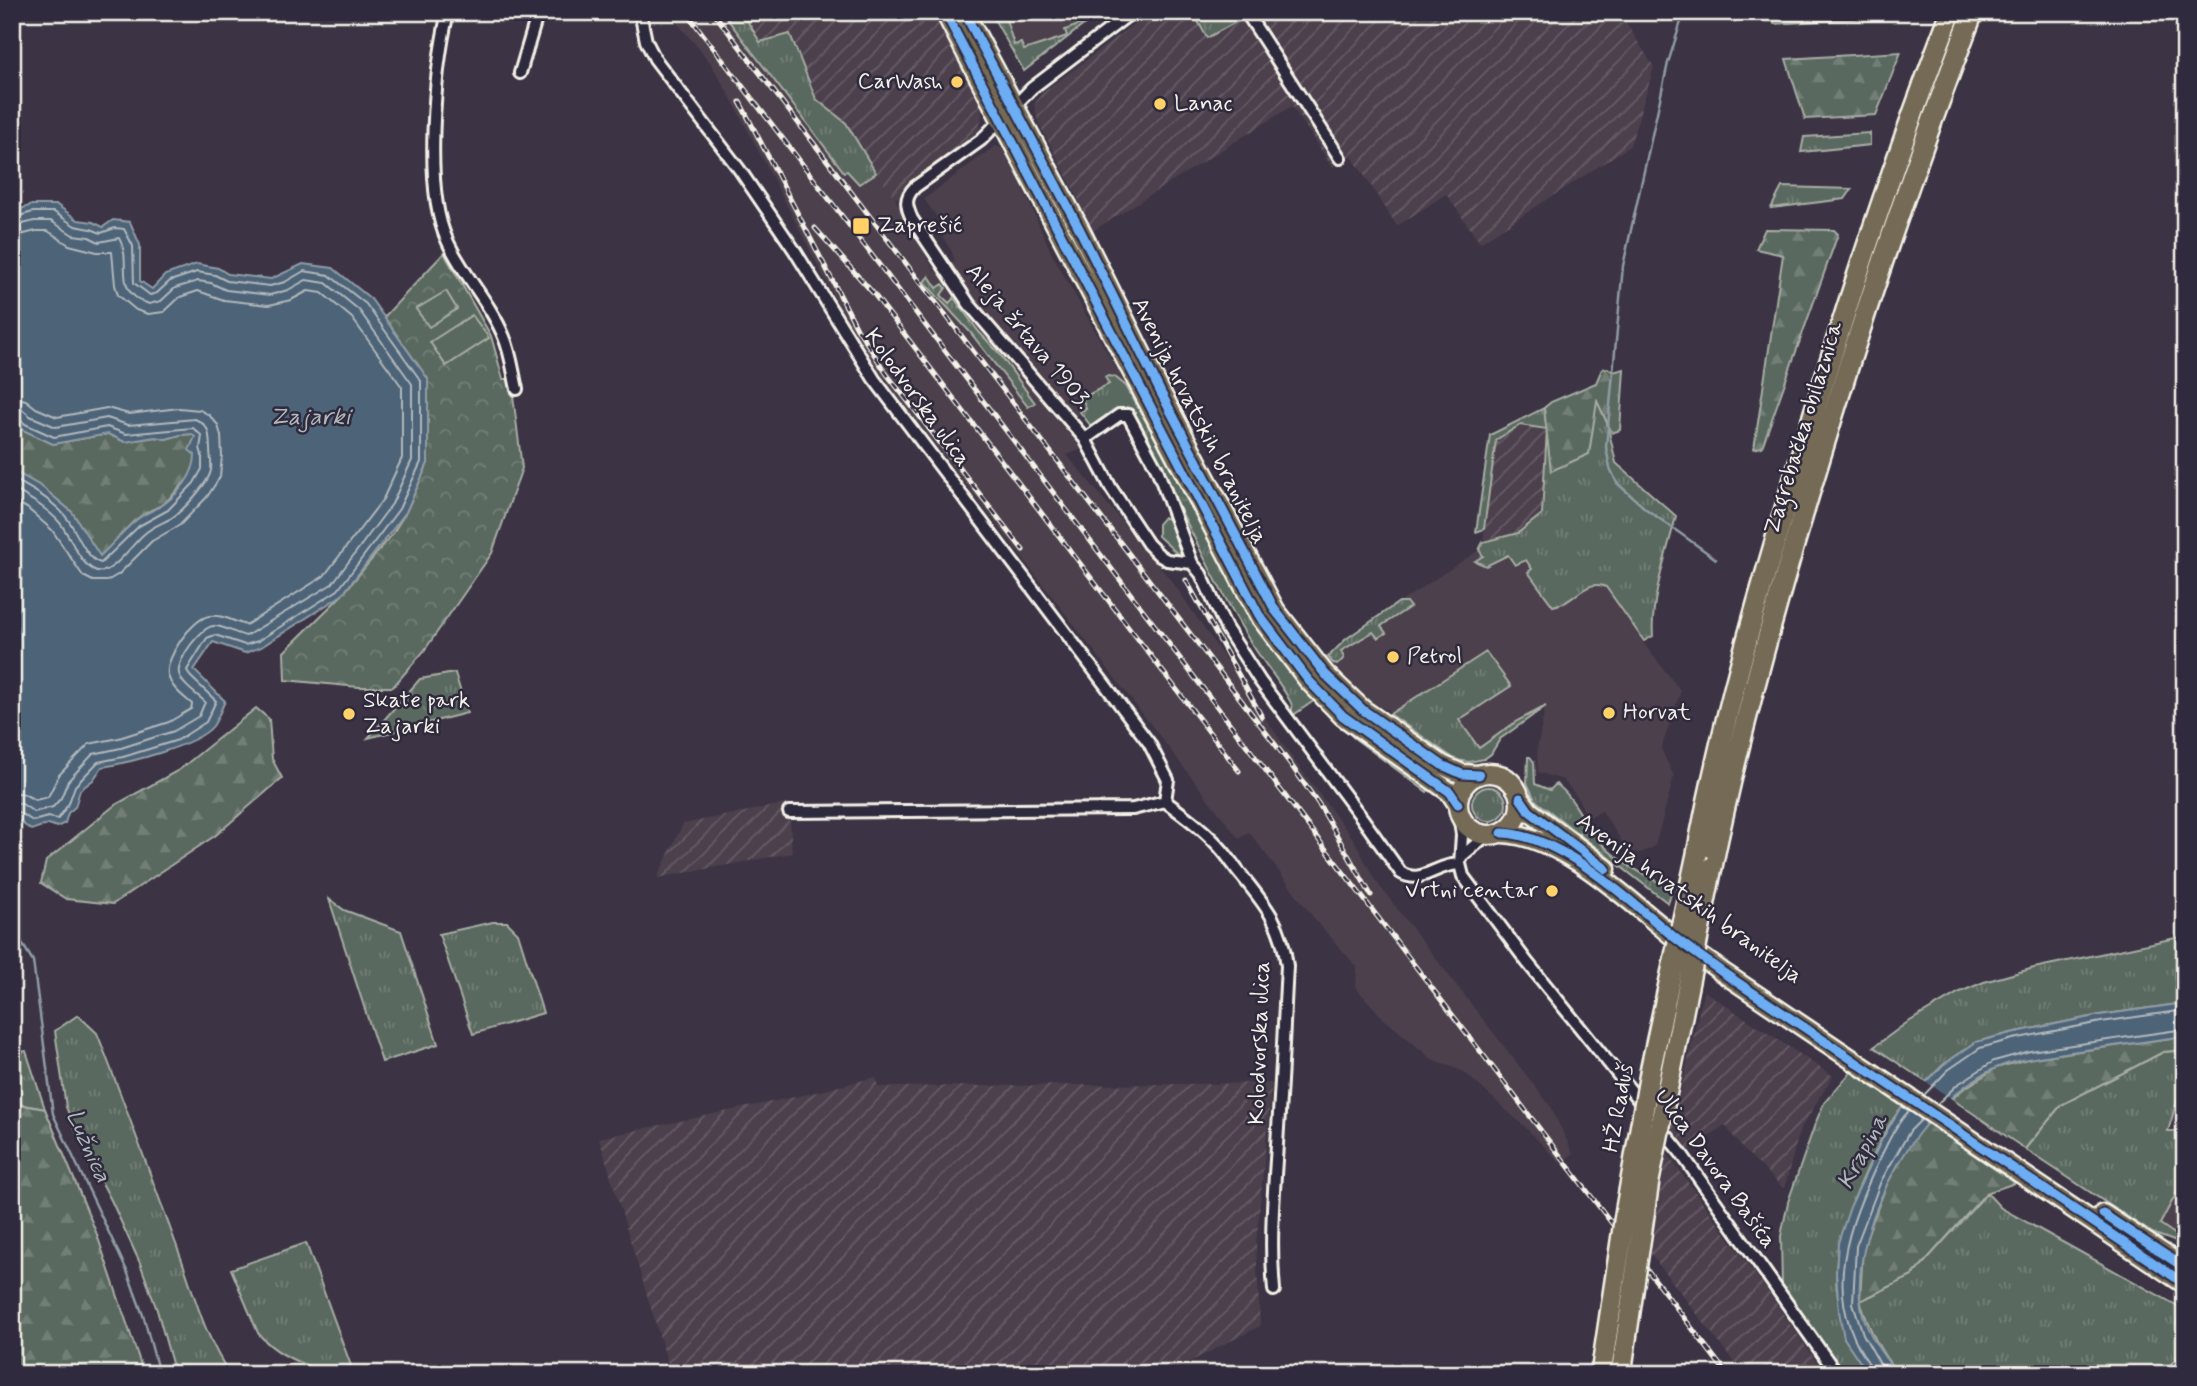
<svg xmlns="http://www.w3.org/2000/svg" width="2197" height="1386" font-family="Mynerve,sans-serif">
	<style>
		.built { fill: #4c404c }
		.industrial { fill: url(#industrial-furrows) }
		.grass { fill: url(#grass-tufts); stroke: #a7ada4; stroke-width: 2 }
		.forest { fill: url(#forest-firs); stroke: #a7ada4; stroke-width: 2 }
		.park { fill: url(#park-crowns); stroke: #a7ada4; stroke-width: 2 }
		.pitch { fill: #5a695f; stroke: #a7ada4; stroke-width: 2 }
		.water { fill: #4d6378; stroke: #909ca5; stroke-width: 2 }
		.pier { fill: #3c3444 }
		.lines { fill: none; stroke-linecap: round; stroke-linejoin: round }
		.shore { stroke: #b1b8bb; stroke-width: 2 }
		.stream { stroke: #909ca5; stroke-width: 2.5 }
		.minor-casing { stroke: #f4f1e8; stroke-width: 16 }
		.primary-casing { stroke: #f4f1e8; stroke-width: 23 }
		.motorway-casing { stroke: #f4f1e8; stroke-width: 24 }
		.minor { stroke: #2f2a3d; stroke-width: 10 }
		.primary { stroke: #746b55; stroke-width: 18 }
		.motorway { stroke: #746b55; stroke-width: 19 }
		.rail-casing { stroke: #f4f1e8; stroke-width: 5 }
		.rail { stroke: #2f2a3d; stroke-width: 2.5; stroke-dasharray: 8; stroke-linecap: butt }
		.motorway-bridge-casing { stroke: #f4f1e8; stroke-width: 24; stroke-linecap: butt }
		.motorway-bridge { stroke: #746b55; stroke-width: 19 }
		.cycleway-casing { stroke: #2f2a3d; stroke-width: 13 }
		.cycleway { stroke: #6dadf4; stroke-width: 9 }
		.poi-dot { fill: #ffd166; stroke: #2f2a3d; stroke-width: 2.5 }
		.labels { text-anchor: middle; dominant-baseline: central; stroke-width: 5; stroke-linejoin: round; paint-order: stroke }
		.poi-label { font-size: 23px; fill: #f4f1e8; stroke: #2f2a3d; text-anchor: start }
		.street-label { font-size: 23px; fill: #f4f1e8; stroke: #2f2a3d }
		.water-label { font-size: 24px; font-style: italic; fill: #b1b8bb; stroke: #2f2a3d }
	</style>
	<defs>
		<pattern id="industrial-furrows" width="10" height="10" patternUnits="userSpaceOnUse" patternTransform="scale(1.75)"><rect width="10" height="10" fill="#4c404c"/><path d="M-1 1l2-2M0 10L10 0M9 11l2-2" fill="none" stroke="#665c66"/></pattern>
		<pattern id="grass-tufts" width="24" height="20" patternUnits="userSpaceOnUse" patternTransform="scale(1.75)"><rect width="24" height="20" fill="#5a695f"/><path d="M3 7l-1-3M5 7V3M7 7l1-3M15 17l-1-3M17 17v-4M19 17l1-3" fill="none" stroke="#727f76"/></pattern>
		<pattern id="forest-firs" width="22" height="20" patternUnits="userSpaceOnUse" patternTransform="scale(1.75)"><rect width="22" height="20" fill="#5a695f"/><path d="M5 1l3.5 6h-7zM16 11l3.5 6h-7z" fill="#727f76"/></pattern>
		<pattern id="park-crowns" width="20" height="18" patternUnits="userSpaceOnUse" patternTransform="scale(1.75)"><rect width="20" height="18" fill="#5a695f"/><path d="M2 6a3 3 0 1 1 6 0M12 15a3 3 0 1 1 6 0" fill="none" stroke="#727f76"/></pattern>
	</defs>
	<rect width="100%" height="100%" fill="#3c3444"/>
	<filter id="ink" filterUnits="userSpaceOnUse"><feTurbulence type="fractalNoise" baseFrequency=".0143" numOctaves="2"/><feDisplacementMap in="SourceGraphic" scale="14" xChannelSelector="R" yChannelSelector="G"/><feConvolveMatrix kernelMatrix="1 2 1 2 8 2 1 2 1" color-interpolation-filters="sRGB"/></filter>
	<g filter="url(#ink)">
		<path class="built" d="M668,12H722L844,171L847,170L859,184L876,173L895,199L935,272L955,261L951,250L937,228L941,223L924,199L995,146L1003,148L1009,157L1052,254L1135,402L1099,422L1080,412L1069,429L1082,449L1067,455L1174,584L1294,760L1354,840L1375,880L1551,1107L1573,1154L1560,1163L1526,1128L1464,1072L1432,1059L1384,1019L1356,988L1357,967L1317,922L1249,832L1239,839L899,398L857,341L731,98L710,62Z
			M1002,12H1103L1024,71L992,17Z
			M1518,542L1589,586L1599,584L1606,587L1644,644L1681,691L1661,749L1674,776L1655,846L1648,850L1640,853L1628,851L1602,811L1587,818L1578,798L1563,780L1538,772L1537,749L1545,707L1517,721L1479,748L1459,720L1489,657L1487,652L1390,714L1387,709L1369,705L1337,674L1325,657L1373,620L1479,550Z
			M2185,1177V1241L2160,1224Z"/>
		<path class="industrial" d="M743,12H933L981,101L982,117L979,130L895,199L876,173L846,123L816,99L791,34L760,42Z
			M1150,12H1619L1654,67L1630,146L1480,243L1446,194L1397,226L1351,155L1332,167L1292,106L1091,232L1077,196L1038,122L1034,105L1041,94Z
			M1520,425L1547,428L1542,514L1518,533L1483,542L1496,439Z
			M789,803L792,853L657,878L683,824Z
			M1704,991L1833,1076L1800,1130L1784,1189L1742,1148L1725,1125L1686,1153L1672,1128Z
			M876,1077L878,1087L1272,1083L1256,1244L1260,1326L1166,1374H671L599,1138L804,1095Z
			M1666,1152L1766,1289L1825,1374H1743L1650,1253Z"/>
		<path class="grass" d="M722,12H742L760,42L790,34L816,99L846,123L876,173L859,184L847,171L844,172Z
			M990,12H1014L1005,16L1014,45L1021,43L1024,50L1067,36L1065,30L1089,21L1086,12L1099,13L1024,71Z
			M1193,12H1232L1238,21L1207,38Z
			M1772,12H1915L1914,15L1774,24Z
			M1870,133V145L1801,152L1804,137Z
			M1782,187L1852,189L1845,199L1771,208Z
			M929,276L937,288L943,284L946,288L941,295L949,303L954,298L979,332L999,353L1035,403L1028,407L970,332L924,282Z
			M1107,376L1115,377L1126,386L1159,445L1352,731L1429,788L1427,792L1354,738L1315,700L1292,716C1292,711 1293,705 1290,701C1278,679 1261,660 1248,638C1204,564 1170,485 1130,409L1127,407L1091,426L1080,412L1086,408L1082,398L1109,384L1105,377Z
			M1597,399L1607,423L1616,463L1676,516C1668,549 1650,601 1653,636L1644,641L1606,587C1589,579 1578,596 1564,603C1560,604 1557,605 1553,606L1528,572L1532,569L1526,560L1515,565L1508,555L1486,566L1475,561L1483,556L1479,550L1483,542L1518,533L1542,514L1547,429L1520,425L1496,440L1484,529L1476,532L1490,435L1544,408L1547,428Z
			M1164,517L1174,523L1185,555L1181,557L1158,536V524Z
			M1399,602H1406L1410,607L1381,626L1386,633L1378,638L1373,632L1341,651L1344,658L1338,664L1333,663L1328,657L1346,639Z
			M1486,652L1511,686L1459,720L1479,748L1517,721L1546,706L1500,739L1491,754L1484,759L1469,762L1456,760L1390,714Z
			M455,673L467,713L368,738L420,679Z
			M1528,757H1530L1534,762L1535,784L1550,790L1556,784C1577,799 1584,827 1603,845C1623,866 1648,875 1672,891L1668,903L1535,800L1527,783Z
			M1472 804a17 17 0 1 1 34 0a17 17 0 1 1-34 0Z
			M329,899L344,910L401,931L438,1044L382,1062Z
			M493,922H507L518,933L543,1013L473,1034L439,934Z
			M2185,936V1003L2100,1015L2011,1033L1977,1042L1943,1065L1926,1082L1874,1047L1905,1024L1958,993L1984,982L2034,968Z
			M78,1015L97,1033L101,1043C128,1113 154,1184 180,1255C195,1296 205,1338 230,1374H175L157,1310L140,1263L111,1200L81,1143L66,1107L55,1031Z
			M2185,1050V1075L2168,1131H2185V1177L2160,1224L2185,1241V1245L2152,1233L2025,1149L2061,1105L2163,1052Z
			M26,1051L45,1109L12,1103V1053Z
			M1851,1072L1903,1107C1887,1123 1878,1147 1868,1167C1841,1227 1822,1270 1849,1336C1854,1350 1859,1362 1868,1374H1842L1782,1289L1781,1236L1788,1202L1815,1124L1824,1103Z
			M1987,1193L2001,1208L2185,1310V1352L2159,1374H1899C1879,1352 1869,1328 1860,1301L1912,1276Z
			M306,1243L354,1374C321,1374 279,1359 258,1333L231,1269Z"/>
		<path class="forest" d="M1901,52L1876,115L1805,119L1786,59Z
			M1765,229L1834,230L1838,234L1762,447L1754,449L1783,255L1756,249Z
			M1608,368L1613,372L1624,369L1620,430L1612,433L1597,401L1589,454L1551,471L1544,408L1551,402L1596,383L1602,369Z
			M12,420L21,429L53,444L108,434L125,442L155,437L166,439L180,435L192,434L195,437V468L188,479L164,504L147,512L134,521L100,557L72,512L42,487L12,470Z
			M256,708L269,719L272,759L282,778L216,835L113,904L66,899L41,883L46,861L115,805L179,770Z
			M2185,1036V1050L2163,1052L2061,1105L2025,1149L1952,1099L1962,1090L1996,1068L2031,1058Z
			M12,1103L45,1109L96,1232L144,1374H12Z
			M1927,1123L2015,1183L1986,1193L1912,1276L1860,1301L1863,1246L1887,1184L1915,1135Z"/>
		<path class="park" d="M444,253L491,336L503,379H511L522,468L492,553L424,651L393,687H359L285,680L284,652L342,595L391,536L406,512L428,463V379L384,317Z"/>
		<path class="pitch" d="M446,291L457,309L429,327L416,309Z
			M472,315L489,338L446,366L430,342Z"/>
		<path class="water" d="M32,205H57L78,220L93,222L103,227L113,220L130,222L140,245V281L152,289L165,275L197,264L218,268L228,274L271,279L303,264L333,268L371,299L428,379V463L406,512L342,595L261,647L245,653L213,642L194,670L225,701C221,709 218,719 213,726C197,746 127,763 102,767L93,780L80,790L75,807L68,813L65,823L57,827L48,824L31,830L12,816V470L42,487L72,512L100,556C112,545 122,532 135,521C144,513 154,511 164,504C179,493 195,474 195,455L189,450L195,437L192,434L180,435L166,439L155,437L125,442L108,434L53,444L21,429L12,420V212Z
			M2185,1003V1036C2144,1042 2104,1047 2064,1053C2042,1057 2017,1059 1996,1068C1920,1101 1854,1218 1860,1299C1862,1326 1881,1355 1899,1374H1868L1844,1338L1839,1311L1836,1273L1838,1243L1850,1207L1881,1141L1899,1110L1943,1065L1976,1042L2011,1033L2100,1015Z"/>
		<path class="pier" d="M1923,1080L1955,1101L1930,1125L1900,1105Z"/>
		<g class="lines">
			<path class="shore" d="M12,218L33,212H54L75,226L91,229L101,233L115,228L124,229L133,246L134,283L150,295L157,293L170,281L197,272L215,275L227,281L270,286L285,282L304,271L329,275L366,304L421,381V462L399,509L338,590L258,641L245,645L215,635L207,638L187,670L190,676L216,701L206,722L178,740L123,757L98,762L75,786L69,803L58,819L48,817L33,821L18,812L12,811
				M12,227L34,221H51L73,235L89,237L99,242L119,238C134,263 110,291 149,304L161,301L175,288L198,281L211,283L226,290L270,295L288,290L306,280L326,283L359,310L412,384V460L392,504L332,584L246,636C236,634 224,626 214,626C201,626 176,661 179,673C181,685 197,694 205,702L199,716L174,731L121,748L93,754L68,781L61,798L53,807L34,812L22,804L12,802
				M12,237L36,231H48L69,245L97,252H112L115,285L118,295L136,310L148,314L164,312L180,297L198,291L224,300L269,305L291,300L308,291L322,293L352,318L402,387V458L383,499L324,576L246,625C234,622 222,614 209,616C192,619 165,657 168,675C171,688 183,696 192,704L191,709L169,722L119,738L89,744L59,775L48,797L35,800L24,794L12,792
				M12,397L26,400L36,408L57,417L107,408L129,414L179,408L200,410L209,415L218,425L221,436L222,456L220,477L207,497L180,525L152,541L119,574L107,581H93L83,576L52,530L27,508L12,500
				M12,407L22,409L30,416L56,427L107,418L128,425L195,419C211,426 209,435 210,449C210,456 212,463 211,470C209,483 182,512 170,519C160,524 151,527 143,535C133,544 116,568 104,571C83,576 71,536 60,523C47,508 29,498 12,488
				M12,416L18,417L25,424L54,437L107,427L126,434L193,428L202,436L200,448L202,455V469L194,483L168,510L139,526L101,563C87,560 77,533 69,521C56,502 32,489 12,478
				M1924,1095L1948,1070L1980,1048L2013,1039L2101,1022L2185,1010
				M1937,1104L1958,1084L1994,1061L2030,1051L2185,1029
				M1873,1374L1872,1368C1823,1302 1843,1239 1874,1171C1884,1151 1893,1127 1909,1111
				M1889,1374L1880,1364L1863,1334L1853,1303L1856,1246L1881,1181L1910,1131L1922,1119"/>
			<path class="stream" d="M1684,12L1668,63L1623,266L1606,447L1610,468L1617,483L1646,509L1716,559
				M12,927L33,961L53,1114L127,1271L144,1318L159,1374"/>
			<g class="minor-casing">
				<path id="minor" d="M448,12C435,68 423,188 447,240C462,274 490,302 504,337C511,353 513,372 517,389
					M640,12L646,41L655,59L739,169L795,251L874,379L1149,743L1168,780L1165,801C1185,816 1206,831 1222,850C1229,858 1235,868 1242,876C1267,907 1282,925 1287,966C1284,1020 1282,1074 1278,1128C1275,1183 1269,1235 1274,1290
					M1132,12L1032,88L981,140L915,187C904,198 906,206 912,219L969,304L1085,439L1111,488L1148,544L1160,556L1167,560L1192,563
					M1246,12L1340,158
					M520,73L538,12
					M1085,439L1119,415H1128L1157,469L1192,563L1201,574L1226,628L1260,681L1362,818L1401,873C1423,885 1435,864 1460,864
					M789,812L1133,809L1165,801
					M1459,813L1462,835L1460,864L1463,876L1527,962L1645,1108
					M1462,856L1487,835
					M1659,1126L1681,1153L1837,1374"/>
			</g>
			<g class="primary-casing">
				<path id="primary" d="M945,12L1259,615L1309,681L1343,716L1450,792L1458,804
					M964,12L1079,228L1161,393L1275,610L1325,674L1363,710L1442,765L1462,774L1479,775
					M1458 804a31 31 0 1 1 62 0a31 31 0 1 1-62 0Z
					M1520,798L1529,811L1606,869
					M1502,833C1562,835 1628,900 1674,937C1689,949 1706,960 1722,972L2185,1284
					M2103,1214L2185,1268"/>
			</g>
			<g class="motorway-casing">
				<path id="motorway" d="M1697,854C1722,720 1760,589 1800,459C1845,308 1894,159 1951,12
					M1712,867C1739,735 1775,606 1814,478C1861,320 1914,165 1973,12"/>
			</g>
			<use href="#minor" class="minor"/>
			<use href="#primary" class="primary"/>
			<use href="#motorway" class="motorway"/>
			<g class="rail-casing">
				<path id="rail" d="M686,12L1727,1374
					M713,12L1291,765L1320,806L1371,895
					M740,102L857,328L886,373L1023,550
					M815,228L873,293L1239,771
					M1186,580L1262,717"/>
			</g>
			<use href="#rail" class="rail"/>
			<g class="motorway-bridge-casing">
				<path id="motorway-bridge" d="M1601,1374L1626,1208L1651,1067L1697,854
					M1621,1374L1649,1181L1712,867"/>
			</g>
			<use href="#motorway-bridge" class="motorway-bridge"/>
			<g class="cycleway-casing">
				<path id="cycleway" d="M945,12L1259,615L1309,681L1343,716L1450,792L1458,804
					M964,12L1079,228L1161,393L1275,610L1325,674L1363,710L1442,765L1462,774L1479,775
					M1520,798L1529,811L1606,869
					M1502,833C1562,835 1628,900 1674,937C1689,949 1706,960 1722,972L2185,1284
					M2103,1214L2185,1268"/>
			</g>
			<use href="#cycleway" class="cycleway"/>
		</g>
	</g>
	<g class="poi-dot">
		<circle cx="957" cy="82" r="7"/>
		<circle cx="1160" cy="104" r="7"/>
		<rect x="852" y="217" width="18" height="18" rx="3.5"/>
		<circle cx="1393" cy="657" r="7"/>
		<circle cx="1609" cy="713" r="7"/>
		<circle cx="349" cy="714" r="7"/>
		<circle cx="1552" cy="891" r="7"/>
	</g>
	<g class="labels">
		<g class="poi-label">
			<text x="943" y="82" text-anchor="end">CarWash</text>
			<text x="1174" y="104">Lanac</text>
			<text x="877" y="226">Zaprešić</text>
			<text x="1407" y="657">Petrol</text>
			<text x="363" y="701">Skate park<tspan x="363" dy="26">Zajarki</tspan></text>
			<text x="1623" y="713">Horvat</text>
			<text x="1538" y="891" text-anchor="end">Vrtni centar</text>
		</g>
		<g class="street-label">
			<text transform="translate(1028 337) rotate(50)">Aleja žrtava 1903.</text>
			<text transform="translate(917 398) rotate(54)">Kolodvorska ulica</text>
			<text transform="translate(1199 421) rotate(63)">Avenija hrvatskih branitelja</text>
			<text transform="translate(1804 428) rotate(-73)">Zagrebačka obilaznica</text>
			<text transform="translate(1689 899) rotate(36)">Avenija hrvatskih branitelja</text>
			<text transform="translate(1260 1043) rotate(-88)">Kolodvorska ulica</text>
			<text transform="translate(1619 1108) rotate(-80)">HŽ Raduš</text>
			<text transform="translate(1715 1169) rotate(54)">Ulica Davora Bašića</text>
		</g>
		<g class="water-label">
			<text x="310" y="417">Zajarki</text>
			<text transform="translate(88 1146) rotate(66)">Lužnica</text>
			<text transform="translate(1863 1152) rotate(-62)">Krapina</text>
		</g>
	</g>
	<rect width="2197" height="1386" fill="none" stroke="#2f2a3d" stroke-width="42"/>
	<rect x="21" y="21" width="2155" height="1344" fill="none" stroke="#f4f1e8" stroke-width="2.5" filter="url(#ink)"/>
</svg>
